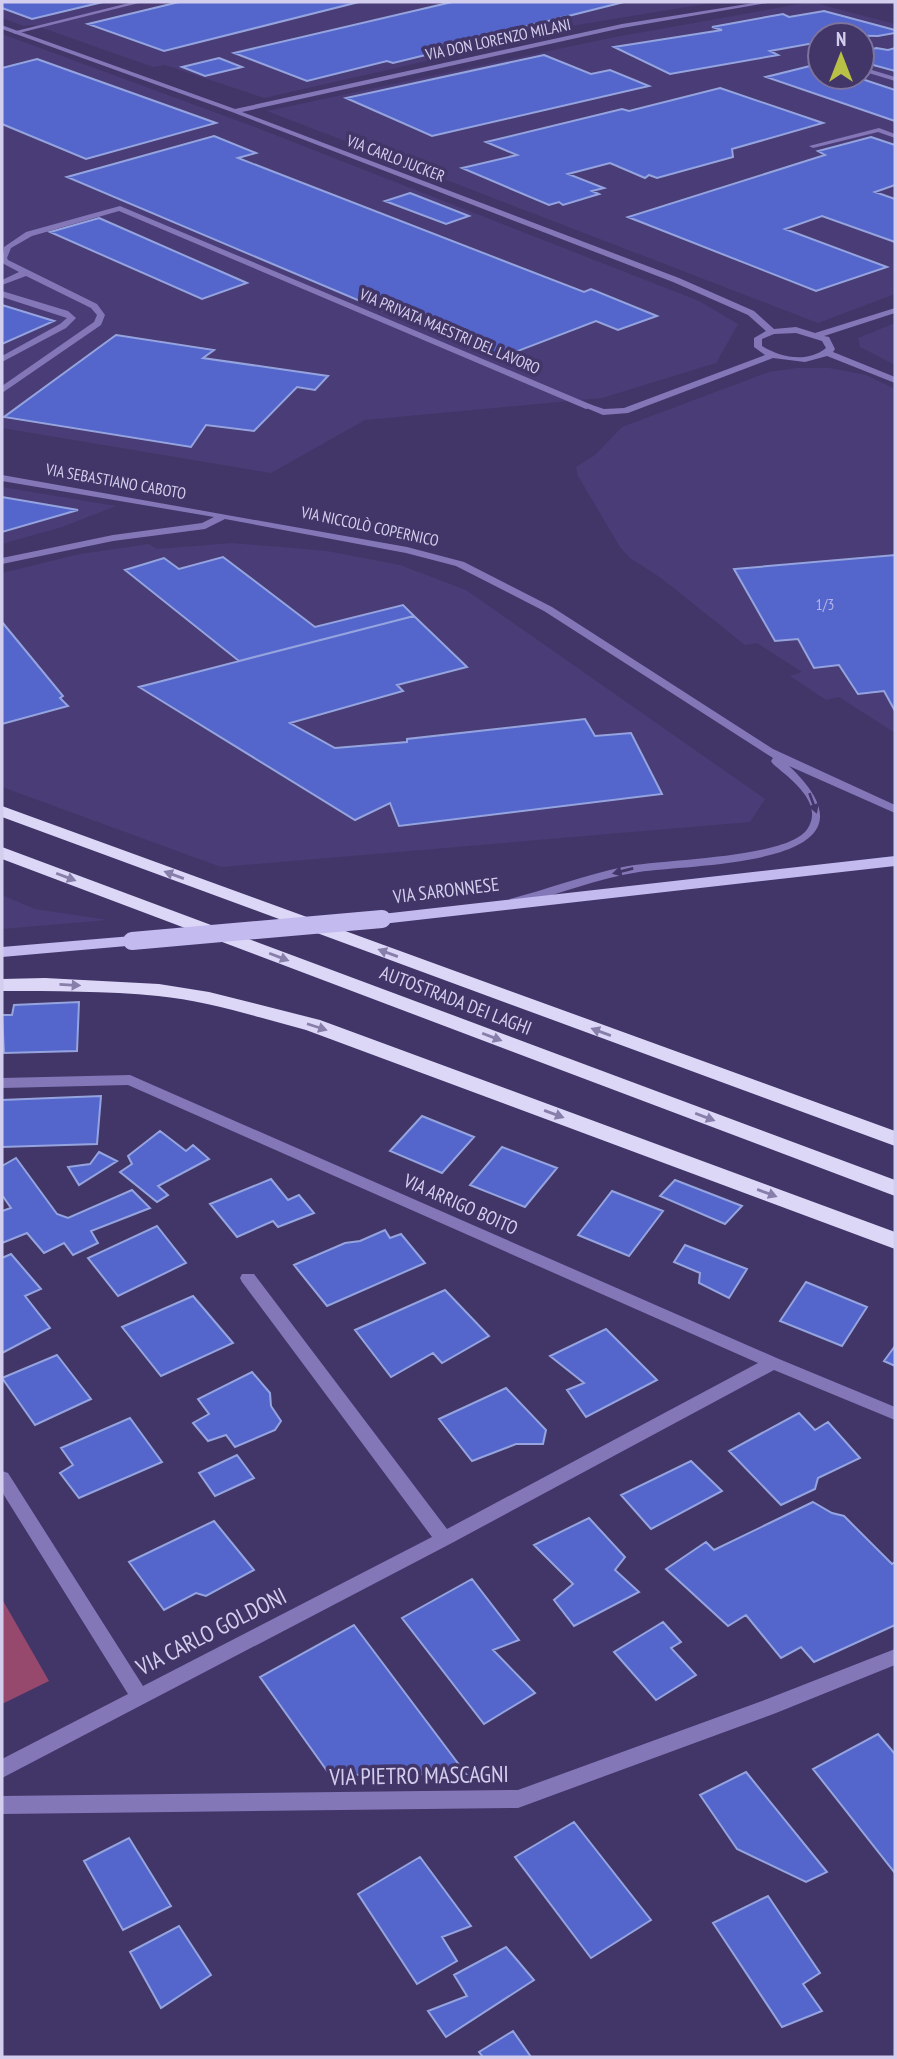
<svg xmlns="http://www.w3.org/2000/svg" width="897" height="2059" font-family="'PT Sans Narrow',sans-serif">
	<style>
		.built { fill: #4a3c76; fill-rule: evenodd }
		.green { fill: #96496d }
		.building { fill: #5466cc; stroke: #95a4de; stroke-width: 2 }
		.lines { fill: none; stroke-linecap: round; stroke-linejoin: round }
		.service { fill: #8477b8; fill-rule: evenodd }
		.minor { fill: #8477b8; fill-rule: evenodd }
		.primary { fill: #c3baef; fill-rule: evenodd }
		.motorway { fill: #dcd7f7; fill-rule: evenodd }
		.primary-bridge-far1 { stroke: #c3baef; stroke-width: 15 }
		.primary-bridge { stroke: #c3baef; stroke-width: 18 }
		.oneway { fill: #423669 }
		.oneway2 { fill: #877ea9 }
		.labels { text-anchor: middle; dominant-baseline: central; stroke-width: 7; stroke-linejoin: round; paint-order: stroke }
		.far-street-label { font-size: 16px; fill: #d3ceed; stroke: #423669 }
		.number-label { font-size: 16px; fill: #b3b4e5 }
		.street-label { font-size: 19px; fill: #d3ceed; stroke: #423669 }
		.near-street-label { font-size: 23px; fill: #d3ceed; stroke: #423669 }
	</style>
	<rect width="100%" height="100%" fill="#423669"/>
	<path class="built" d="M2,2H717L528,33L532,37L264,98L165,65L153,67L34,25L24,26L2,18Z
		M811,2L895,24V294L818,323L267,111L610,38ZM820,35H862V77H820Z
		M2,34L252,126L699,301L738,324L716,363L602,398L365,420L271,473L2,428Z
		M895,323V365L860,347L858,338Z
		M796,368H829L866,375L895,389V733L839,697L826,700L790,676L802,672L757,643L745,645L661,578L630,558L620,547L578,476L576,467L595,455L622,427L769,372Z
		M2,487L116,506L62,527L2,544Z
		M232,543L327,551L400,565L466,590L765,799L750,822L221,867L2,787V573L80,554L149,544L157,549Z
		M2,895L35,909L108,920L2,929Z"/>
	<path class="green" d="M2,1599L49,1681L2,1704Z"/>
	<path class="building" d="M2,2H103L32,19L2,8Z
		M179,2H359L164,51L88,24Z
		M452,2H624L429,51L434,53L393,63L387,61L307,81L234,53Z
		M824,11L895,30V33L878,36L820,35V42L770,51L778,55L670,74L614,47L722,30L712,27L783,14L789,17Z
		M876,48L888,50L895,48V71L862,62V53Z
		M544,55L591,74L610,70L649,86L432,136L346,98Z
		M219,58L242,67L205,76L182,67Z
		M37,59L216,123L86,159L2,124V68Z
		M818,64L820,77H856L895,90V121L766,77Z
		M720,88L823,123L732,149L733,157L657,178L649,175L645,178L610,163L568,174L604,188L592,191L599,194L563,205L559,202L549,205L462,168L517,155L486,142L622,109L629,111Z
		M214,136L256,153L238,158L584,292L591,289L657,316L618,330L596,321L497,359L67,177Z
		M871,137L895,145V185L875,192L895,199V242L822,216L785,229L887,267L816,291L628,217L825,155L818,151Z
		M410,193L469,216L446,224L385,201Z
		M99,218L247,283L202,299L50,232Z
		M2,305L54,321L2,344Z
		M116,335L214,350L203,358L328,376L315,390L297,387L254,431L206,425L191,447L4,417Z
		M2,497L78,510L2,532Z
		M895,555V711L884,691L858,694L839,665L814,668L798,639L775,641L734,569Z
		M223,557L315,627L403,605L414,616L239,661L125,570L164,558L179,569Z
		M414,616L467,667L397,685L403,691L290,723L335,748L407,742V739L585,719L595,736L631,733L662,794L399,826L390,803L355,820L139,687Z
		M2,622L63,696L60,698L68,706L2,724Z
		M79,1002L77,1051L4,1053L2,1015H12L14,1005Z
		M101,1096L97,1144L2,1147V1100Z
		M422,1116L474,1137L442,1173L390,1151Z
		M160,1131L186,1151L193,1145L209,1159L158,1186L168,1195L157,1202L120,1172L132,1164L128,1156Z
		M502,1147L557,1168L525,1207L470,1185Z
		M99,1152L117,1161L79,1185L68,1167L90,1164Z
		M16,1158L57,1214L68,1218L132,1190L150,1208L91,1231L98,1243L73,1255L64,1243L44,1253L27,1233L2,1243V1211L11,1208L2,1195V1166Z
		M271,1179L288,1200L299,1195L314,1213L278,1227L273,1221L237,1237L210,1204Z
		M675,1180L742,1206L725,1224L660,1196Z
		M612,1191L663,1211L629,1256L578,1235Z
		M157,1226L186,1263L118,1296L88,1258Z
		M385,1230L390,1238L401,1234L425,1263L327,1306L294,1265L345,1243L360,1241Z
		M685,1245L747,1269L729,1298L699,1283L700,1273L674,1262Z
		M11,1254L41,1289L25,1296L50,1328L2,1353V1258Z
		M806,1282L867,1307L842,1346L780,1321Z
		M445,1290L489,1336L442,1363L433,1353L391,1377L355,1330Z
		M193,1296L233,1343L161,1376L122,1327Z
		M606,1329L657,1380L586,1417L567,1390L584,1383L550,1356Z
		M895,1346V1366L884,1361Z
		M57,1355L91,1399L35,1425L2,1378Z
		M252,1372L270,1393L271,1406L281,1421L275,1430L235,1447L226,1435L208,1441L193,1423L209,1414L198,1399Z
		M506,1388L546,1430L543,1444H516L472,1461L439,1419Z
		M799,1413L815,1430L828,1422L860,1458L818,1478L815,1489L781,1505L729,1451Z
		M130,1418L162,1462L79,1498L60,1473L73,1465L61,1448Z
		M237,1455L254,1478L215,1496L199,1473Z
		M691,1461L722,1491L651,1529L621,1495Z
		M813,1502L832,1513L844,1516L892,1564L895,1562V1625L814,1662L801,1647L781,1658L746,1615L728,1626L666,1569L706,1542L714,1550Z
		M589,1518L625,1557L615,1570L639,1592L574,1626L554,1600L573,1584L534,1545Z
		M214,1521L254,1570L206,1596L196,1593L164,1610L129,1562Z
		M472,1579L519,1640L493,1650L535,1693L484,1724L402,1618Z
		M663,1622L681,1642L671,1648L696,1675L656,1700L614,1652Z
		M354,1625L466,1774L330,1775L260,1677Z
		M878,1734L895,1754V1873L813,1769Z
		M746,1772L827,1872L806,1882L737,1849L700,1795Z
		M574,1822L651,1920L591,1958L515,1857Z
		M129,1838L171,1906L123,1930L84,1861Z
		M420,1857L471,1926L442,1937L457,1961L417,1984L358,1894Z
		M768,1896L820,1973L803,1984L822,2011L782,2027L713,1923Z
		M179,1926L211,1975L161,2008L130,1952Z
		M506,1947L534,1980L446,2037L428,2011L467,1996L454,1975Z
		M513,2031L531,2057H483L479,2052Z"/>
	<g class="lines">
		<path class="service" d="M133,2H143L15,34L12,32Z
			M862,67L895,77V81L862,71Z
			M879,128L895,134V138L878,132L813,148L809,146Z
			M120,206L592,405L594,407L586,409L119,211L32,236L11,248L7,258L8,260L97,304L105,315L101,325L2,393V386L94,322L97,315L91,308L26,276L2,285V280L19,272L2,263L4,247L26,232Z
			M2,291L68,311L76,318L66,328L2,362V356L60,324L67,318L2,297Z"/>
		<path class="minor" d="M760,2H773L622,28L242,112L679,278L754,311L774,329L796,327L815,333L895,308V313L824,336L829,337L835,349L833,352L895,377V383L827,356L805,362L773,358L628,413L603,415L584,407L589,404L604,409L624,408L765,355L754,347V338L766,331L748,315L673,282L232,112L2,29V25L4,26L235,109L622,24ZM796,333L822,341L826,348C808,363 781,358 762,346V339L774,334Z
			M2,475L407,547L464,562L552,607L773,749L895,805V813L789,766C897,868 693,863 639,872C598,878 559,894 520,905H510L508,902L510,899C548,889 585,875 623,867C661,859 790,859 808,828C824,802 789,778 773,764L771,761L773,758L544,611L456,566L406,553L225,519L205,529L113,541L2,564V558L113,535L202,523L214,517L2,481Z
			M130,1075L779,1359L895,1407V1420L774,1370L450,1544L2,1778V1759L128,1694L2,1492V1471L8,1473L143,1686L432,1537L242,1282L240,1278L242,1274H254L447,1529L758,1363L128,1085L2,1088V1078Z
			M895,1649V1665L776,1713L518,1808L2,1814V1796L518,1790L762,1701Z"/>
		<path class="primary" d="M895,856V866L382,924L374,919L382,914Z
			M132,936L138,937L140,941L138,945L2,957V947Z"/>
		<path class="motorway" d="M2,806L895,1131V1146L2,817Z
			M2,847L895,1180V1196L2,859Z
			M45,978L159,984L209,992L320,1020L895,1232V1249L306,1030C257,1017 208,1001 158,996C106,991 54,991 2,991V979Z"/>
		<path class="primary-bridge-far1" d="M379,919H382"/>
		<path class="primary-bridge" d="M132,941L382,919"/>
	</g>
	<defs><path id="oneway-solid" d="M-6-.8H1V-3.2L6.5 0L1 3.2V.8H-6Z" transform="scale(1.75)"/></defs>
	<g class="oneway">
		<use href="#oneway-solid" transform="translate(813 803) rotate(70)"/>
		<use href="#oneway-solid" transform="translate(623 871) rotate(166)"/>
	</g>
	<g class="oneway2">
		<use href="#oneway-solid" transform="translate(174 875) rotate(-160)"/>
		<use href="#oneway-solid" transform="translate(66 877) rotate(21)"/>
		<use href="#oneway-solid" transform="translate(388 953) rotate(-160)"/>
		<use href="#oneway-solid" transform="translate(279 957) rotate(21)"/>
		<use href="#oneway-solid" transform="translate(70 985) rotate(3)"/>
		<use href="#oneway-solid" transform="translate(317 1027) rotate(18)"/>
		<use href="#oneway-solid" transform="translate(601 1032) rotate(-160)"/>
		<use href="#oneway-solid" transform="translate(492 1037) rotate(21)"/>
		<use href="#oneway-solid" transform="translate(554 1114) rotate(20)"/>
		<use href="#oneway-solid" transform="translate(705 1117) rotate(21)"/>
		<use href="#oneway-solid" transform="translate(767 1193) rotate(20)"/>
	</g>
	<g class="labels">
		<g class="far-street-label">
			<text transform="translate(498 39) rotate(-12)">VIA DON LORENZO MILANI</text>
			<text transform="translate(396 158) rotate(21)">VIA CARLO JUCKER</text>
			<text transform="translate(450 331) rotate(23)">VIA PRIVATA MAESTRI DEL LAVORO</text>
			<text transform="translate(116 481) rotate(10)">VIA SEBASTIANO CABOTO</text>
			<text transform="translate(370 526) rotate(12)">VIA NICCOLÒ COPERNICO</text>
		</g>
		<g class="number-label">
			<text x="825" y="604">1/3</text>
		</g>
		<g class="street-label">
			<text transform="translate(446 890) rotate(-7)">VIA SARONNESE</text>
			<text transform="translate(456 1000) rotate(21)">AUTOSTRADA DEI LAGHI</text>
			<text transform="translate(461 1204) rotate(24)">VIA ARRIGO BOITO</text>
		</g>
		<g class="near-street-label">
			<text transform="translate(211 1631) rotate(-27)">VIA CARLO GOLDONI</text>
			<text transform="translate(419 1775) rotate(-1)">VIA PIETRO MASCAGNI</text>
		</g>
	</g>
	<rect width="897" height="2059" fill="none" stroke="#d3ceed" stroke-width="7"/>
	<g transform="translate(841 56)"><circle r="33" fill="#423669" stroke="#7c739e" stroke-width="2"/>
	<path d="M0-5L12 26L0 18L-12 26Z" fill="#b9c046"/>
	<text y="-10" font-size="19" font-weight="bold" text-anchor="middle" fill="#d3ceed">N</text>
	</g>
</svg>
